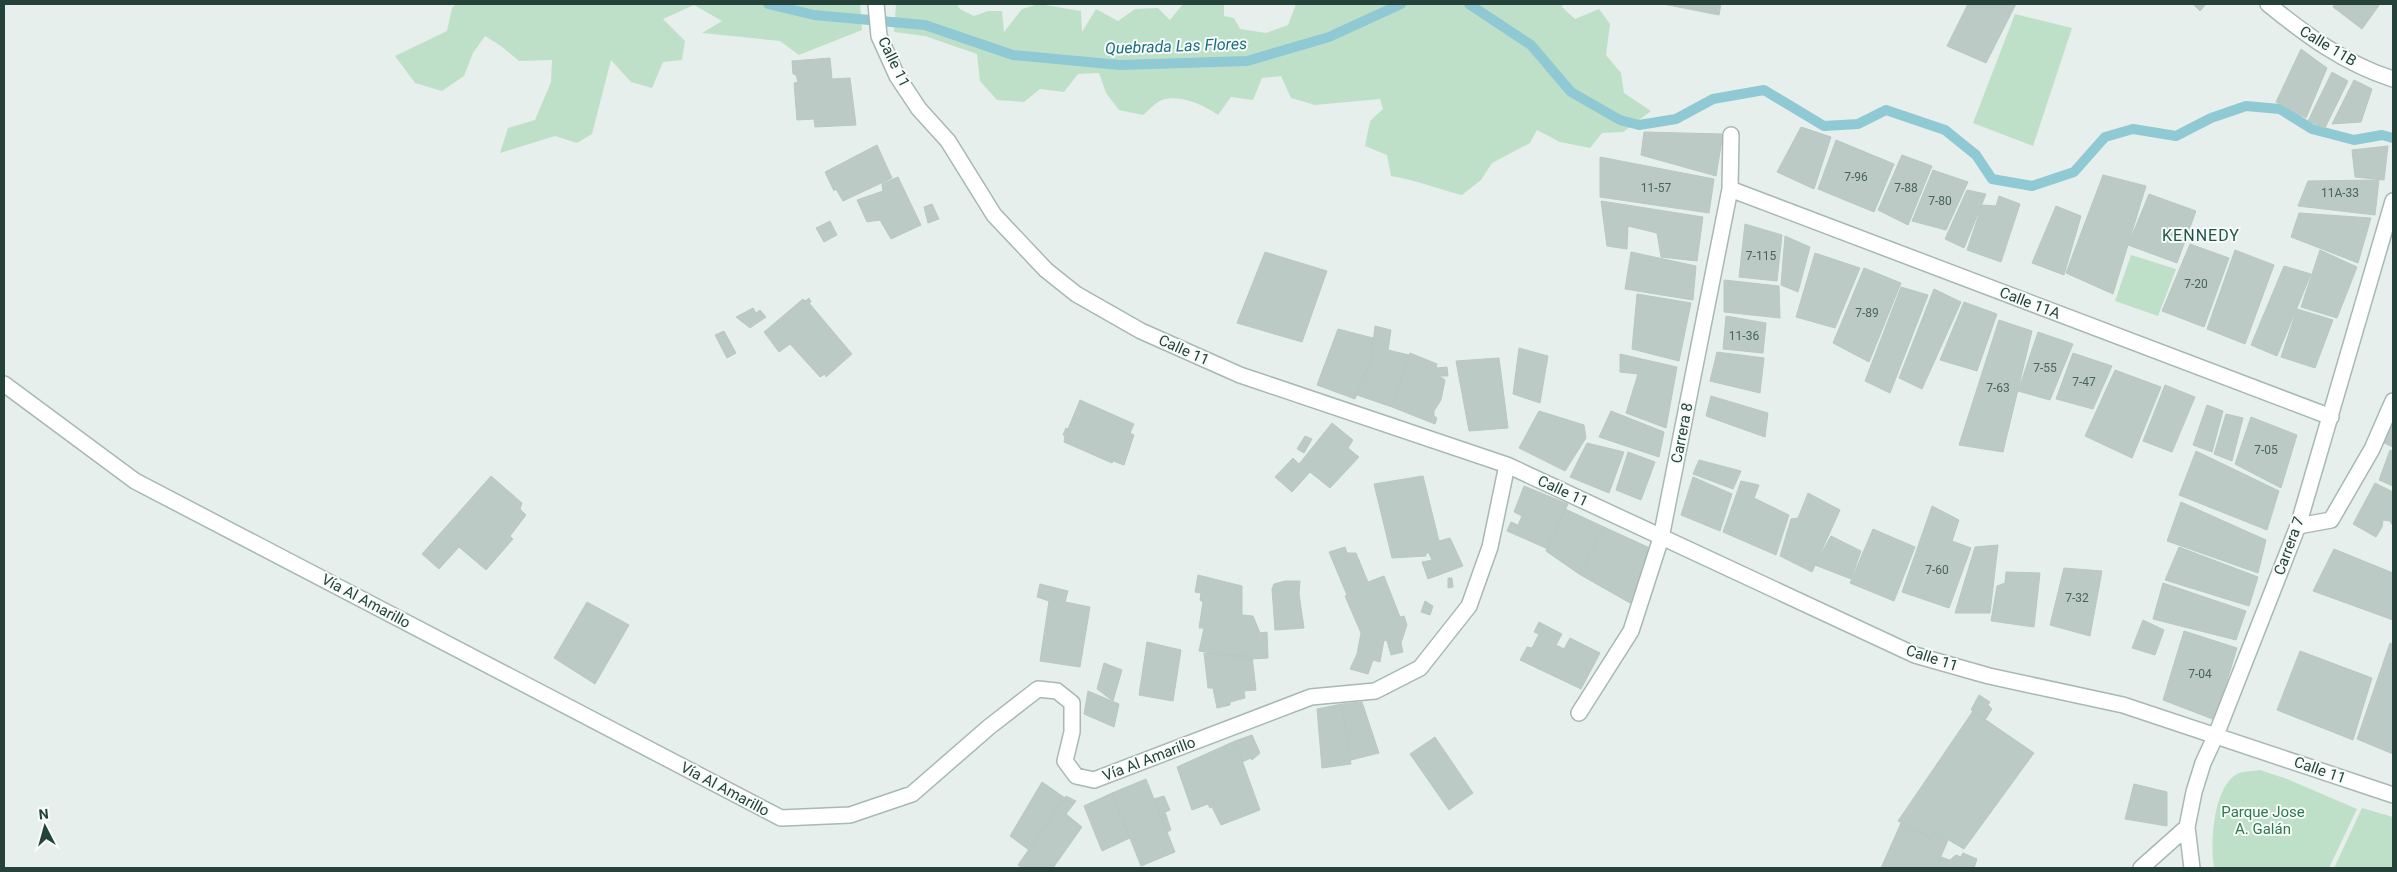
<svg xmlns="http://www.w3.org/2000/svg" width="2397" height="872" font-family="Roboto,sans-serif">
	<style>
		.green { fill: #bfe0c8 }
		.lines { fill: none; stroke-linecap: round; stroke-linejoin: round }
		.stream { stroke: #8ec9d4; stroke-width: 10 }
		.building { fill: #bbcac4; stroke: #b8c9c2 }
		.service-casing { stroke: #a8b8b2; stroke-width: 18 }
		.minor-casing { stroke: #a8b8b2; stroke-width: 18 }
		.service { stroke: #fff; stroke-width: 15 }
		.minor { stroke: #fff; stroke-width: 15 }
		.labels { text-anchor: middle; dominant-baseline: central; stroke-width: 4; stroke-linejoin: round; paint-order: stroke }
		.number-label { font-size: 12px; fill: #4a645c }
		.street-label { font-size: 15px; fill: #24423a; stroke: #f7fbf9 }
		.park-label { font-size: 15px; fill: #2d7a4b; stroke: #f7fbf9 }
		.water-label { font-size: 16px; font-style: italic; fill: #1c6f80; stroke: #f7fbf9 }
		.neighbourhood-label { font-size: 16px; letter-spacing: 1px; fill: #1f5548; stroke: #f7fbf9 }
	</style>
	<rect width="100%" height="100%" fill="#e6efeb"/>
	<path class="green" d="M456,4H860L862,30L799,55L780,41L702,33L722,21L694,5L663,19L685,41L682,60L663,62L652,88L631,82L611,60L592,134L577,143L555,136L500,153L508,128L535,120L551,82L552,60L519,61L501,46L485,36L473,53L464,76L442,91L415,83L395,56L447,31L452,8Z
		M896,4H957L960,9L974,16L988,11H1002L1004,32L1022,9L1039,4L1081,11L1082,32L1096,9L1118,21L1135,9L1158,8L1170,20L1183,4H1224V16L1234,18L1240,29L1266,33L1288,25L1296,4H1563L1562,7L1575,19L1599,9L1610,24L1606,55L1621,73L1624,93L1651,111L1623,132L1602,133L1590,148L1560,142L1537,130L1530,143L1492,163L1481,180L1462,195C1438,189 1416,180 1391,176L1387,155L1365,146L1370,121L1383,109L1380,99L1315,105L1291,98L1281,76L1262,78L1253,100L1231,97L1218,115C1204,105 1180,94 1162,100C1156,102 1148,111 1143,115L1119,110L1106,93L1099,73L1078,74L1064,92L1040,89L1024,102L997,100L980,81L977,54L925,36L894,32Z
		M2015,14L2072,28L2033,146L1973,123Z
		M2131,255L2176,269L2158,316L2115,301Z
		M2260,770L2287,779L2357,809L2329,868H2214C2210,843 2213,788 2237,774C2243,771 2254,771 2260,770Z
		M2362,808L2393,817V868H2334Z"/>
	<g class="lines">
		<path class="stream" d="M768,4L814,15L925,25L1013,55L1120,65L1247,61L1329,37L1401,4
			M1469,4L1531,45L1571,92L1620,120L1639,125L1676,119L1713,99L1764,90L1824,126L1858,124L1886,110L1945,130L1976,155L1992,179L2032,186L2074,172L2105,137L2133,129L2176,136L2211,118L2246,106L2280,109L2312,129L2354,140L2382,135L2393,138"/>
	</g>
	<path class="building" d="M1663,4H1721L1719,15Z
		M1968,4H2016L1986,63L1947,46Z
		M2193,4H2206L2200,11Z
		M2335,4H2380L2362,29L2333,7Z
		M2301,49L2327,68L2306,118L2276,102Z
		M830,58L832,79L850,78L856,125L815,127L814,119L797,120L794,83L798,82L796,75L793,74L792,61Z
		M2332,72L2348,81L2325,128L2308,121Z
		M2354,80L2372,89L2361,122L2332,124Z
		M1801,127L1831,137L1814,189L1777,172Z
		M1644,132L1723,134L1716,176L1641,155Z
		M1836,140L1894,164L1874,212L1818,189Z
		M877,145L892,178L843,201L836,189L834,191L825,172Z
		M2388,146L2384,180L2355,177L2352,150Z
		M1902,155L1932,166L1908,225L1878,210Z
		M1600,157L1714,179L1709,213L1600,197Z
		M1933,170L1968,182L1946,230L1912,221Z
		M2103,175L2146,186L2113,294L2066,273Z
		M898,177L921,225L891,239L880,220L867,222L857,200L883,191L882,184Z
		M2379,180L2375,215L2298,206L2308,181Z
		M1967,190L1986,194L1964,248L1945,239Z
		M2149,194L2196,211L2177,263L2128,245Z
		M1999,196L2020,204L2001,262L1967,250L1982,205L1996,206Z
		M1601,201L1703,217L1697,261L1661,257L1657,233L1628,226L1627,249L1607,246Z
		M932,204L939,219L928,223L924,207Z
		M2056,206L2081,216L2064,275L2032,263Z
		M2299,213L2371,218L2358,263L2291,237Z
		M830,221L837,235L824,242L816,228Z
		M1745,224L1782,235L1777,281L1739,277Z
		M1785,236L1810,247L1798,292L1781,285Z
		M2190,244L2229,258L2204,327L2162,311Z
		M2235,250L2274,265L2245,344L2207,329Z
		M2320,250L2357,267L2337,318L2301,307Z
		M1265,252L1327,271L1302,342L1237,323Z
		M1631,252L1696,266L1693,300L1625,289Z
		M1815,253L1860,268L1835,328L1796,317Z
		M2284,266L2311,274L2277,356L2251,345Z
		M1864,268L1901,283L1869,362L1833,343Z
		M1724,280L1779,286L1780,318L1724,312Z
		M1901,287L1928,295L1890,393L1865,381Z
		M1934,289L1961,302L1922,389L1899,378Z
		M1637,294L1691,303L1679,361L1632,349Z
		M809,298L811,302L809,303L852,354L826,377L825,374L820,377L790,344L779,352L764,332L803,299L805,301Z
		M1964,302L1997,314L1977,371L1940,360Z
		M753,308L756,313L760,310L766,317L750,328L736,317Z
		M2297,309L2333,320L2315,368L2281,357Z
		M1726,316L1766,323L1763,353L1723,349Z
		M1999,320L2032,331L2003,452L1959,445Z
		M1375,326L1391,330L1388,350L1409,355L1392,407L1357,395L1371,359Z
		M1338,329L1373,338L1371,359L1355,399L1317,385Z
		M724,331L736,353L727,358L715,335Z
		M2038,332L2073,344L2050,400L2018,391Z
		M1519,348L1548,356L1540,403L1513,394Z
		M1717,352L1764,358L1760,393L1710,381Z
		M1410,353L1437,364L1436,368L1447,367L1448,376H1439L1445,380L1441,400L1434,411V416L1437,418L1435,424L1392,407Z
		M2073,353L2112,366L2093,409L2056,399Z
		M1620,354L1677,367L1666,428L1626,413L1638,374L1620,372Z
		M1499,358L1508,428L1469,431L1456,361Z
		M2115,370L2161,387L2132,458L2085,436Z
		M2165,385L2195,397L2172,452L2143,441Z
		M1711,396L1768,413L1765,437L1706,416Z
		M1080,400L1134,424L1130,433L1134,435L1124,465L1113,461L1112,463L1064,442L1065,436L1063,435L1066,428L1068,429Z
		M2207,405L2223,411L2212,452L2193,445Z
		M1539,411L1584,425L1586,438L1565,471L1519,448Z
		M1611,411L1664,432L1659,457L1599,437Z
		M2226,414L2243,418L2232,461L2214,454Z
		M2251,417L2297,435L2281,488L2235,464Z
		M2393,420V447L2384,443Z
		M1332,423L1353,440L1348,448L1359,457L1330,488L1310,472L1292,492L1275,477L1293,458L1299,464Z
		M1305,436L1312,439L1304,453L1297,449Z
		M1587,443L1624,452L1609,493L1570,477Z
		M2390,450L2393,451V486L2379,480Z
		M2196,451L2279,491L2267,530L2179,495Z
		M1628,452L1655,462L1641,500L1616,490Z
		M1699,460L1741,471L1733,489L1693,474Z
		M491,476L522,503L520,509L526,515L510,536L513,539L486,570L459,547L439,569L422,554Z
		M1423,476L1439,541L1450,538L1463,566L1428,579L1422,562L1432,560L1429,553H1426V556L1392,558L1374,484Z
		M1693,477L1732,494L1720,531L1681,515Z
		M1741,481L1759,485L1754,498L1789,515L1776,555L1723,532Z
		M2375,483L2393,492V526L2390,521L2383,520L2382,527L2376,537L2353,524Z
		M1524,486L1568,504L1548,549L1507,531L1511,522L1518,525L1522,516L1514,512Z
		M1808,493L1840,510L1812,572L1780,556L1791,519L1798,518Z
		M2181,502L2266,540L2258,573L2167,541Z
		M1932,506L1959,520L1952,541L1971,548L1949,608L1902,592Z
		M1565,509L1604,527L1579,574L1546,551Z
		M1604,527L1652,549L1630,603L1579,574Z
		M1873,529L1915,547L1894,601L1850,583Z
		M1831,536L1861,551L1851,579L1815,565Z
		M1998,545L1990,613H1955L1975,547Z
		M1345,547L1347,553H1356L1368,582L1384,576L1400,617L1404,616L1407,625L1401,643L1403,652L1391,655L1387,641L1384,640L1380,662L1373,660L1368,674L1350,669L1357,654L1361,633L1345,596L1347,595L1329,552Z
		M2179,547L2258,577L2249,606L2165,580Z
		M2334,549L2393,573V620L2313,591Z
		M2064,568L2102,571L2090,636L2050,625Z
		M2006,572L2040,573L2034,627L1991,621L1997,586L2005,583Z
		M1198,575L1242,586V615L1253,616L1260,633L1267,632L1268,658L1252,659L1199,651L1204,628H1199L1203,602L1200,600L1201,593L1195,592Z
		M1448,578H1452L1453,587L1448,588Z
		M1285,581H1300L1299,594L1304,628L1275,630L1272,589L1274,584Z
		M2163,583L2246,611L2236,640L2153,619Z
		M1040,584L1068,591L1065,602L1090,607L1080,667L1040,661L1049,601L1037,597Z
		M1425,601L1433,606L1430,615L1421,612Z
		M587,602L629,625L595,684L554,658Z
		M2143,620L2164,630L2155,655L2132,648Z
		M1539,622L1562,634L1556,645L1564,649L1570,638L1600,653L1581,689L1520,660L1527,647L1532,648L1539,634L1534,632Z
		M2184,631L2237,648L2215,720L2163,700Z
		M1147,642L1181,650L1173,701L1139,695Z
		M2390,643L2393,644V754L2357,739Z
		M2300,651L2372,678L2353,740L2277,710Z
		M1204,653L1252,656L1256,690L1244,691L1245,698L1230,702V705L1217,708L1213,688H1208Z
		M1104,663L1122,670L1113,701L1097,689Z
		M1088,691L1119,704L1114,727L1084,714Z
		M1979,695L1990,702L1988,705L1992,709L1985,720L1971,710Z
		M1362,702L1379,753L1351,760L1342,704Z
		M1342,704L1351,764L1322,768L1317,709Z
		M1973,711L2034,753L1964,849L1935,832L1931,838L1898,821Z
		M1252,735L1260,753L1252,760L1251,758L1242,762L1235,741Z
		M1435,737L1473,793L1449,810L1410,754Z
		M1235,741L1260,810L1221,825L1212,807L1210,808L1208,804L1192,810L1177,767Z
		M1146,779L1175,852L1141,866L1112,793Z
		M1042,782L1065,798L1029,850L1010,836Z
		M2134,784L2167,792V826L2125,819Z
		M1112,793L1130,838L1102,851L1084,806Z
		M1066,796L1076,801L1066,814L1082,827L1053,868H1023L1018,865Z
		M1164,796L1170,810L1165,812L1171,830L1167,832L1154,799Z
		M1901,823L1931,838L1935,832L1948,840L1936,868H1881Z
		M1963,853L1977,859L1974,868H1936L1941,857L1950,860L1956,855L1961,857Z"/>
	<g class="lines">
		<g class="service-casing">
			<path id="service" d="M2298,526L2331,520L2372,449L2393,401
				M1579,713L1631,631L1661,538"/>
		</g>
		<g class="minor-casing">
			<path id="minor" d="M876,4L879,36L897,76L919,109L948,141L994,215L1046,270L1076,294L1141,331L1240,375L1507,465L1915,655L1989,676L2123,705L2393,795
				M2268,4C2306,35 2345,64 2393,79
				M1730,189L2331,417
				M4,384L135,481L781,818L850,815L912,794L989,727L1038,689L1057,691L1072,703V732L1065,761L1076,776L1094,780L1311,697L1375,691L1420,668L1469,606L1490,547L1507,465
				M1661,538L1730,189L1731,135
				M2187,827L2192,868
				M2141,868L2187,827L2194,792L2203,763L2216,735L2298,526L2393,201"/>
		</g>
		<use href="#service" class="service"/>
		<use href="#minor" class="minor"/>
	</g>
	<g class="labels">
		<g class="number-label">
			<text x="1856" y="177">7-96</text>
			<text x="1656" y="188">11-57</text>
			<text x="1906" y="188">7-88</text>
			<text x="2340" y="193">11A-33</text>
			<text x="1940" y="201">7-80</text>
			<text x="1761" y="256">7-115</text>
			<text x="2196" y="284">7-20</text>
			<text x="1867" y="313">7-89</text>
			<text x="1744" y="336">11-36</text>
			<text x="2045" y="368">7-55</text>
			<text x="2084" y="382">7-47</text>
			<text x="1998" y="388">7-63</text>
			<text x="2266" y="450">7-05</text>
			<text x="1937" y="570">7-60</text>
			<text x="2077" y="598">7-32</text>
			<text x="2200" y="674">7-04</text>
		</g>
		<g class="street-label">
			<text transform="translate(2328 46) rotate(31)">Calle 11B</text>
			<text transform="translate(894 62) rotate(64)">Calle 11</text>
			<text transform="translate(2030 303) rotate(21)">Calle 11A</text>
			<text transform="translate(1184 350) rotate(24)">Calle 11</text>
			<text transform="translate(1682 433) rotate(-79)">Carrera 8</text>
			<text transform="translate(1563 491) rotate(25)">Calle 11</text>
			<text transform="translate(2289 546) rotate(-70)">Carrera 7</text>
			<text transform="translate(366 601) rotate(28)">Vía Al Amarillo</text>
			<text transform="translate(1932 658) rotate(18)">Calle 11</text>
			<text transform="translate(1149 759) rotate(-21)">Vía Al Amarillo</text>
			<text transform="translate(2320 770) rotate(19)">Calle 11</text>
			<text transform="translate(725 789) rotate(28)">Vía Al Amarillo</text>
		</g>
		<g class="park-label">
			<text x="2263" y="812">Parque Jose<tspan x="2263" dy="17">A. Galán</tspan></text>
		</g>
		<g class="water-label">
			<text transform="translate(1176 46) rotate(-2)">Quebrada Las Flores</text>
		</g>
		<g class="neighbourhood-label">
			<text x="2201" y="235">KENNEDY</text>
		</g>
	</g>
	<rect width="2397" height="872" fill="none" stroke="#24423a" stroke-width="10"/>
	<g transform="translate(45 827) rotate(354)" stroke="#f7fbf9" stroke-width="4" paint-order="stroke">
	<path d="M0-4L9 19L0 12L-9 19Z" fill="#24423a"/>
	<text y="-8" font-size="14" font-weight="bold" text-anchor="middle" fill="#24423a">N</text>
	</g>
</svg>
